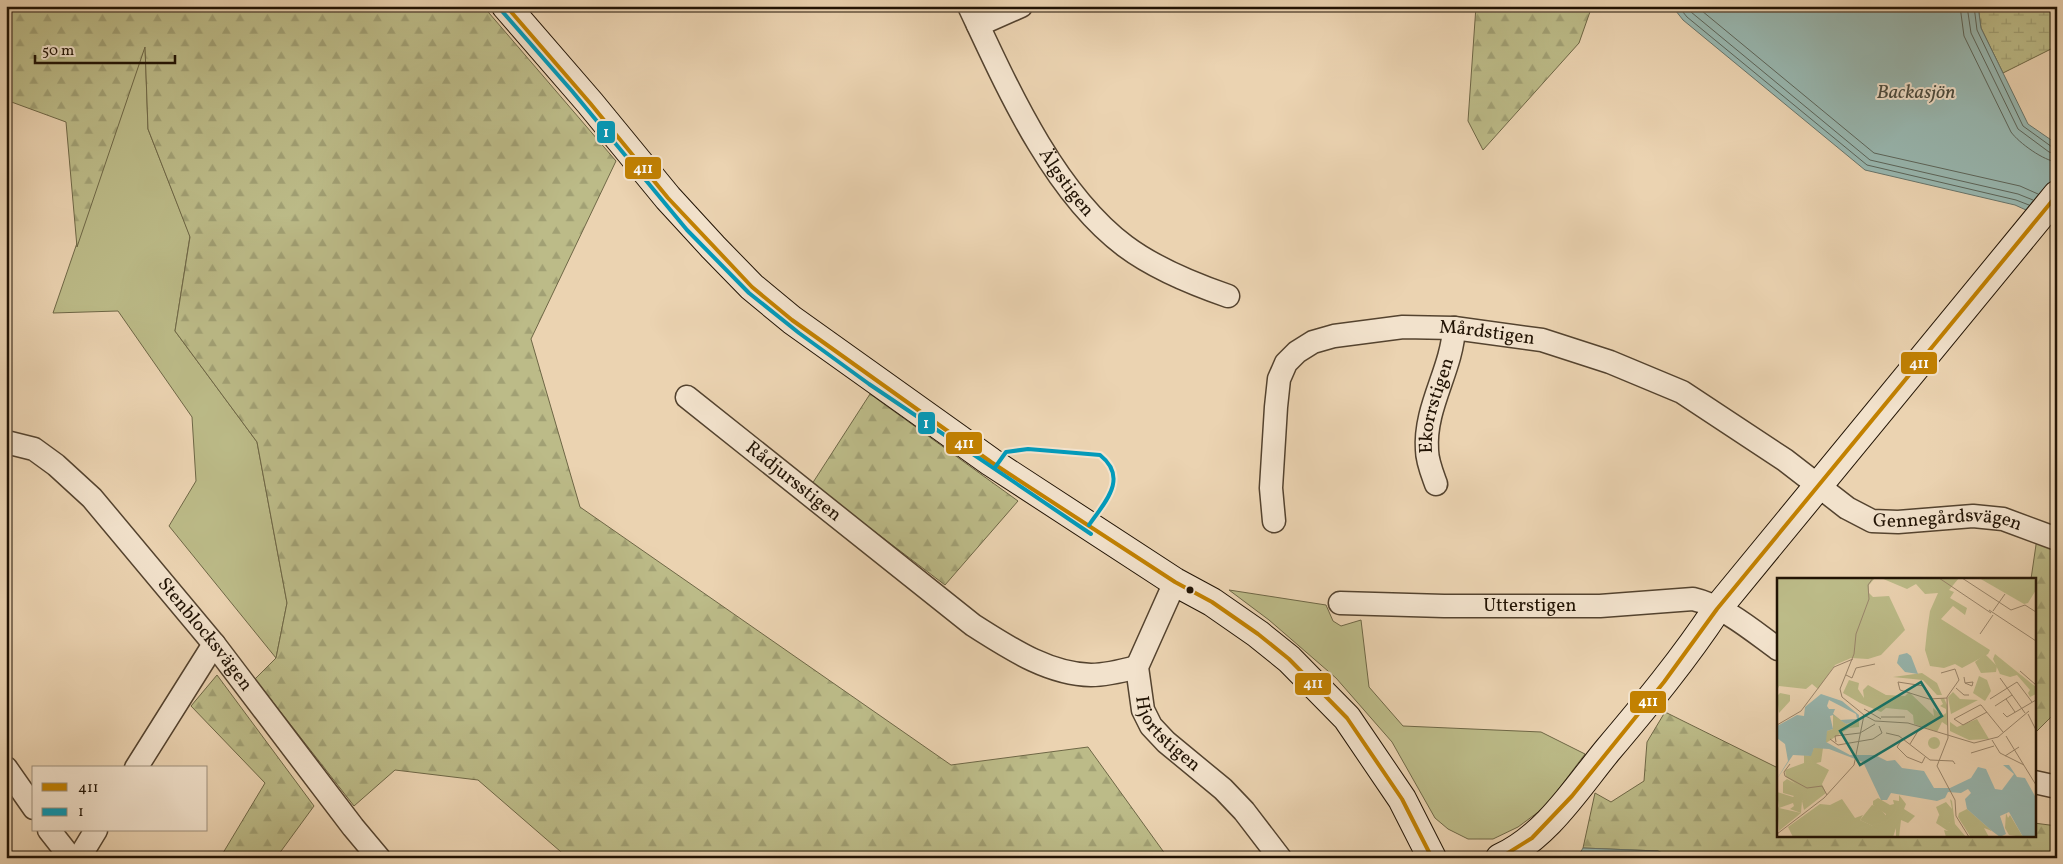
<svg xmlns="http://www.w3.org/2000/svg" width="2063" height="864" font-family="Vollkorn,serif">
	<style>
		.grass { fill: #bcbb88; stroke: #6e6746 }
		.forest { fill: url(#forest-firs); stroke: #6e6746 }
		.wetland { fill: url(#wetland-marsh); stroke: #6e6746 }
		.water { fill: #98b7b0; stroke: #68756b }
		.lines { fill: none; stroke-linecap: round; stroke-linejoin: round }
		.shore { stroke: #5c655a; stroke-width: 1 }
		.street-casing { stroke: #54432f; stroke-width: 25 }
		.secondary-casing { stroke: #211304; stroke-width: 30 }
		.street { stroke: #f2e2cc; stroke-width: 22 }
		.secondary { stroke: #f2e2cc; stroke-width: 28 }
		.bus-1-casing { stroke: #f2e2cc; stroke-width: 8 }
		.bus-2-casing { stroke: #f2e2cc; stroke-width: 8 }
		.bus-1 { stroke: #c28101; stroke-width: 4 }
		.bus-2 { stroke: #039aba; stroke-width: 4 }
		.bus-dot { fill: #211304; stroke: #f2e2cc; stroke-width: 2 }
		.labels { text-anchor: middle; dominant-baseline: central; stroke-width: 4; stroke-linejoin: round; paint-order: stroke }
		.street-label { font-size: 19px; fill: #211304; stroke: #f2e2cc }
		.water-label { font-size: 20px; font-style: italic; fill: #4b4c40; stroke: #f2e2cc }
		.inset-road { fill: none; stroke: #9a866c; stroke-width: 1 }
		.view { fill: #0f766e; fill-opacity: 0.15; stroke: #0f766e; stroke-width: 2.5 }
		.inset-edge { fill: none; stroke: #211304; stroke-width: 2.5 }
		.line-badge { stroke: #f2e2cc; stroke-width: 2 }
		.badge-label { font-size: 14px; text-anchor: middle; font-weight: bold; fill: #fff }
	</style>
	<defs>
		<pattern id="forest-firs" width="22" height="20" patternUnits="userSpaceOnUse" patternTransform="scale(1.25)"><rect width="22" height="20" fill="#bcbb88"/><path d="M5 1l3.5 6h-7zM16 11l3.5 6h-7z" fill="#a1a074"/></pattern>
		<pattern id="wetland-marsh" width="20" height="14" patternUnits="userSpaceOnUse" patternTransform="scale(1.25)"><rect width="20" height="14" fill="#bcbb88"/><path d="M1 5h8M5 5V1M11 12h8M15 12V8" fill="none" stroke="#a1a074"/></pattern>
	</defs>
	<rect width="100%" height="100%" fill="#ebd3b1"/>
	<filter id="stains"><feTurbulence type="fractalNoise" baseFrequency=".004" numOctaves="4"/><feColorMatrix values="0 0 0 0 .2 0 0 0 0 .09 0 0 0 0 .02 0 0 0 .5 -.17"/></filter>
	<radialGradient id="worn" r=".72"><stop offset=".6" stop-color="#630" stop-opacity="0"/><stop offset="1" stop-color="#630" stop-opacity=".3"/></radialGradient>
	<path class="grass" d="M145,45L148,129L190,236L175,331L257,442L287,603L276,658L169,526L196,481L192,417L118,311L53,313Z
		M1229,590L1326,605L1333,621L1341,626L1361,620L1369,687L1403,726L1541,732L1585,754L1545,807L1518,827L1493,839H1468L1448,829L1435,818L1392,742L1336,678L1269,620Z"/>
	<path class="forest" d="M6,6H483L616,161L531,339L580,507L951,765L1088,747L1168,858H568L478,780L395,770L354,806L255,679L276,658L287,603L257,442L175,331L190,237L148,129L145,47L77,247L66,122L6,100Z
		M1476,6H1592L1579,43L1483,150L1468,121Z
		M870,394L1018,501L945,585L812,484Z
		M2037,538L2057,547V711L2036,732L2034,741V579H2031Z
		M217,675L314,806L276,858H220L265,783L191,706Z
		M1665,712L1778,768V835H2034V823L2057,826V858H1672L1658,851L1583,848L1595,793L1611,802L1644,781L1647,742Z"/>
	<path class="wetland" d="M1978,6H2057V46L2003,73L1981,28Z"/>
	<path class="water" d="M1672,6H1978L1981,28L2028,124L2057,144V224L2015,205L1865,170L1683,20Z
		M1583,848L1658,851L1672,858H1577Z"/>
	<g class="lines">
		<path class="shore" d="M1678,6L1687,17L1867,165L2016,200L2029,205
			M1686,6L1691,12L1870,160L2018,194L2033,200
			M1696,6L1874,153L2020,186L2038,194
			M1960,6L1964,36L2011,132C2019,143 2044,161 2057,162
			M1967,6L1971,33L2018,129L2049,152L2057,154
			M1974,6L1977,30L2023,126L2052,147L2057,148
			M1583,858L1587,853L1656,855L1661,858"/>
		<g class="street-casing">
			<g id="street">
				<path id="s1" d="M969,6C1007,87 1053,192 1125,246C1153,267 1196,285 1228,296"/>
				<path d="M978,25L1021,6"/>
				<path id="s2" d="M687,397L973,625C1008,647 1047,674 1091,675C1106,675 1122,671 1137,667"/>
				<path id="s3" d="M6,442L34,449L56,465L92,498L214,644L353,827L379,858"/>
				<path id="s4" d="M1436,484C1432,473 1427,461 1427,450C1424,407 1452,370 1454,328"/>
				<path id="s5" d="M1274,521L1271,488L1276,407L1279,379L1286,363L1297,352L1313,342L1334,336L1403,327L1454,328L1542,340L1610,362L1682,392L1785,460L1847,508L1872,521L1898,522L1973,516L2003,519L2057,539"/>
				<path id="s6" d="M1175,582L1137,667L1143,710L1151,726L1166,742L1223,789L1244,811L1280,858"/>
				<path id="s7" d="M1340,603L1444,606H1600L1693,599C1724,606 1753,631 1778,649"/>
				<path d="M6,768L34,808"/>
				<path d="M136,768L214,644"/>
				<path d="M2034,782L2057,787"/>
				<path d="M49,830L71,858"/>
				<path d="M79,858L96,830"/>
			</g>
		</g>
		<g class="secondary-casing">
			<path id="secondary" d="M506,6L590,103L668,198L713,247L752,287L792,320L991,462L1175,582L1212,602L1258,634L1289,659L1347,718L1402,799L1432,858
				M1500,858C1546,837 1576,789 1607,751C1646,705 1684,659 1717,609L2057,195"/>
		</g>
		<use href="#street" class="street"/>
		<use href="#secondary" class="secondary"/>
		<g class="bus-1-casing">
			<path id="bus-1" d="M506,6L590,103L668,198L752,287L792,320L991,462L1175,582L1212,602L1258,634L1289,659L1347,718L1402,799L1432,858
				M1500,858L1532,838L1572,796L1664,682L1717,609L2057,195"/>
		</g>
		<g class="bus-2-casing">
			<path id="bus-2" d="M501,10L572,91L687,230L749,293L799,333L869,384L1091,534
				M996,466L1006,452L1028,449L1100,455C1129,478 1105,502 1089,525"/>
		</g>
		<use href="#bus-1" class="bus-1"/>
		<use href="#bus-2" class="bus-2"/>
	</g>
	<circle class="bus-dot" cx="1190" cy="590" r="4.5"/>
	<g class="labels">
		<g class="street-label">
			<text stroke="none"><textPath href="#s1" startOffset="202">Älgstigen</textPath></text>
			<text stroke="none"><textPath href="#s5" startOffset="370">Mårdstigen</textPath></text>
			<text stroke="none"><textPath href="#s4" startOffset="81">Ekorrstigen</textPath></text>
			<text stroke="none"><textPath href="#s2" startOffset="136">Rådjursstigen</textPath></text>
			<text stroke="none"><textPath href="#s5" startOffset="881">Gennegårdsvägen</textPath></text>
			<text stroke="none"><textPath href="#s7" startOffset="190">Utterstigen</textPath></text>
			<text stroke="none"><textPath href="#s3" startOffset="282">Stenblocksvägen</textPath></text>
			<text stroke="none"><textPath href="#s6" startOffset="170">Hjortstigen</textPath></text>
		</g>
		<g class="water-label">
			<text x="1916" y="93">Backasjön</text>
		</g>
	</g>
	<g transform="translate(1777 578)">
		<rect width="259" height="259" fill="#ebd3b1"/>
		<path d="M208,76L220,88L219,94L204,95L198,84ZM151 165a6 6 0 1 1 12 0a6 6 0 1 1-12 0Z" fill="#bcbb88"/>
		<path d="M0,0H98L92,7V15L96,19L112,18L128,52L104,77L91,81L74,80L58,87L41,111L35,106L29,111L2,108L0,113ZM104,0H182L172,12L177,14L173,20L190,30L188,37L176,28L164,41L213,72L211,76L185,90L178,86L167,90L153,88L148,72L150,53L153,33L161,15L148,16L139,6L130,11ZM218,76L259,109V116L253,119L251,115L253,112L240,97L233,99L223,96L216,81ZM145,95L160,105L165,117H160L146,102L116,99ZM202,98L210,102L214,113L208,123L196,115ZM72,102L82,105L81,111L87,120L86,112L91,107L109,117L128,118L132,114L157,138L156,130L165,138L169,135V131L163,128L166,126L163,120H167L170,127L171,148L165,144L160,154L137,146L136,137L130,132L109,130L104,134L83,125L66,115ZM176,114L183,121L201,122L174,136L171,119ZM3,115L13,117V123L2,135L0,118ZM56,136L69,146L82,142V149L72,150L49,165L47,161L50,153L56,151ZM200,141L212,161L192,162L173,153V144L180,149ZM37,170H46L44,184L39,185L52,192L45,206L49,215L27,232L25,223L28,221L6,215V204L10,201L19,206L9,199L8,192L27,185V177L32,178ZM122,217L129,226L127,231L138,238L131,245L124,242L122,259L119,258V250L116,259H16L11,249L43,226L53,227L65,221L78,240L86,237L83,242L96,248L107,246L109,236L96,227V223L101,220L113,227L117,226L116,222L122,223ZM173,221L175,223L178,246L189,259H169L167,252L171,253L173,245L164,241L159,229L169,224L175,231ZM0,226L2,230L24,235L2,253ZM190,231L215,253L207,250L212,259L193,258L181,239L182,235ZM229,235L231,240L233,237L246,259L232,257L228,250Z" fill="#bcbb88"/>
		<path d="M0,214L16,219L21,214L32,220L25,223L24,235L13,231L17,228L16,225L2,230ZM95,227L102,229L111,240L104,252L83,242ZM162,237L173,245L175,251L171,253L159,245Z" fill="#bcbb88"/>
		<path d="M202,0H254L259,2V12L251,25L247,26Z" fill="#bcbb88"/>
		<path d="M130,75L134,78L141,96L128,94L120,85L122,77ZM44,116L65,123L82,137V142L69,146L56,137L53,138L56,151L50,153L49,164L73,177H98L110,183L118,182L125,190L147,193L157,210H173L194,200L201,189L209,191L218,211L225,212L237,196L226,187H232L240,199L248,200L258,218L259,259H246L232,234L223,238L229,256L223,259L215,253L190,231L188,221L194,215L191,211L184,215L171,214L168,220L160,223L114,215L110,222H104L86,184L52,171L37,170L34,178L16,177L0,201L11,183L8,166L0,160V148L20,137L27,138L28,129ZM52,122L79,136L80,141L63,142L56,136L58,131H52L50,128Z" fill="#98b7b0" fill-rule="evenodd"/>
		<path class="inset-road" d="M96,0L91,7L92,21L79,56L77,76L63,111L65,119L87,137L98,143L131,145L197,165L221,159L252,133M162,0L214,35M185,0L234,32L248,27L259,34M212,32L259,63M216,33L228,16M203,56L216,37M243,93L259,107M164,95L178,91L182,102L170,119L171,160L160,188L178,222L179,238L192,259M69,97L75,100L79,90L98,86M187,99L188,105L195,108L196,104L188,105M223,100L248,135M179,110L187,117H192M155,120L147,108L121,104L123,112L152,121L170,120M213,121L240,104L255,124M229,121L238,134M218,128L235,117M87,131L104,141M210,134L186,147L177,141L203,127H204L226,154M226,135L230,139L259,122M251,136L259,152M104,139H128M0,147L24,133L57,89L76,81M109,155L122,158L153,182L176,183L178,186M229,158L259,207M126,160L120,169L130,179L145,185L148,179M53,161L61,167L96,161L105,155L102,148M215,162L223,175L247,187M59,164L58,158L83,155L98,146M133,166L141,153M194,175L217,168M228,178L242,169M13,186L7,194L8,198L30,210L45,208L50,217M0,256L47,220L77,187L87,137"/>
		<path class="view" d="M144,104L165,138L83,187L63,153Z"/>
		<rect width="259" height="259" class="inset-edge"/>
	</g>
	<g class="line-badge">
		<rect x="596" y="120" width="20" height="24" rx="5" fill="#039aba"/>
		<rect x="624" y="156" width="38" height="24" rx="5" fill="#c28101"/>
		<rect x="1900" y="351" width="38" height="24" rx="5" fill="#c28101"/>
		<rect x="917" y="411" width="19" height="24" rx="5" fill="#039aba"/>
		<rect x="945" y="431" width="38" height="24" rx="5" fill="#c28101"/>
		<rect x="1294" y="672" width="38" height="24" rx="5" fill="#c28101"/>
		<rect x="1629" y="690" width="38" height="24" rx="5" fill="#c28101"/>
	</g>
	<g class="badge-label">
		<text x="606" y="137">1</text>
		<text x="643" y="173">411</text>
		<text x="1919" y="368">411</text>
		<text x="926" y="428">1</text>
		<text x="964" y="448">411</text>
		<text x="1313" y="688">411</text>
		<text x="1648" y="706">411</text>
	</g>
	<rect width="2063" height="864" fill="none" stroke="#ebd3b1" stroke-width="25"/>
	<rect x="8" y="8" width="2048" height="849" fill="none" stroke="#211304" stroke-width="2.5"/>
	<rect x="12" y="12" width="2038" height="839" fill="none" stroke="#211304"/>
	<rect x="32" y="766" width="175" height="65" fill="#f2e2cc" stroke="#9e8f7c"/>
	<rect x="42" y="783" width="25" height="8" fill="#c28101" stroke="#9e8f7c"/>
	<text x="78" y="792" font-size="15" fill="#211304">411</text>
	<rect x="42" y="808" width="25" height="8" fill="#039aba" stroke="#9e8f7c"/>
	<text x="78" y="816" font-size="15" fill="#211304">1</text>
	<path d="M35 55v8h140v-8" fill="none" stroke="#211304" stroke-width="2.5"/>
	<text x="42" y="55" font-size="15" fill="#211304" stroke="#f2e2cc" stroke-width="4" paint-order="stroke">50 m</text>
	<rect width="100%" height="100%" filter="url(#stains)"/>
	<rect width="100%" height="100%" fill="url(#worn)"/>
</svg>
